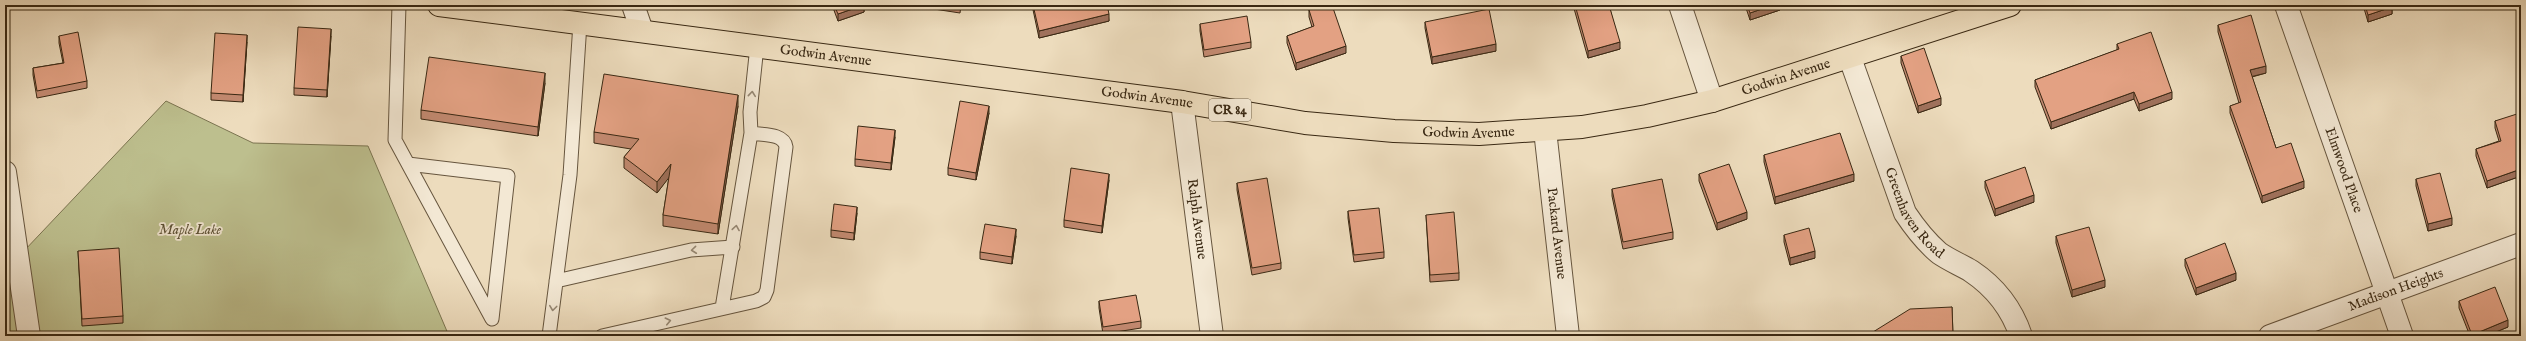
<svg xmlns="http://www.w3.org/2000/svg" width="2526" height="341" font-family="'IM FELL English',serif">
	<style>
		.green { fill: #bdbf8e; stroke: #7b7450 }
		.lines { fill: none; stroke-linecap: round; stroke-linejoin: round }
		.lane-casing { stroke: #66553e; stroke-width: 15 }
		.street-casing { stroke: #66553e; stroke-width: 24 }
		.primary-casing { stroke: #392813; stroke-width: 24 }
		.lane { stroke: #f3e8d4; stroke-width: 13 }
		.street { stroke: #f3e8d4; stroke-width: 22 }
		.primary { stroke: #eddcbd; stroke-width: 22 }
		.wall { fill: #c38a71; stroke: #392813 }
		.shaded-wall { fill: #9f715c; stroke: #392813 }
		.building { fill: #e3a183; stroke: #392813 }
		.oneway { stroke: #968874 }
		.labels { text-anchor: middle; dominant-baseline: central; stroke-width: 3.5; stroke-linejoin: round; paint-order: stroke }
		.shield { fill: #f3e8d4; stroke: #71624d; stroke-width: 1 }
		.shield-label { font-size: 13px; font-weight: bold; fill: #392813 }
		.street-label { font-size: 14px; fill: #392813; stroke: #f3e8d4 }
		.park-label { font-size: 14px; font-style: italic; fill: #5a4e32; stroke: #f3e8d4 }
	</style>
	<rect width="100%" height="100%" fill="#eddcbd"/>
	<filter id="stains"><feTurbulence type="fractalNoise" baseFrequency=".005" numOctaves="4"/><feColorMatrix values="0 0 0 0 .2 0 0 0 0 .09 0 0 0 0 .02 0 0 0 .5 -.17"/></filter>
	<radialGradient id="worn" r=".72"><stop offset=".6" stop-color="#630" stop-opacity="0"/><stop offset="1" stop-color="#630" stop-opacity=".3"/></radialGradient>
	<path class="green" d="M166,101L253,143L368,146L449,336H5V271Z"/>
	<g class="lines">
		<g class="lane-casing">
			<path id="lane" d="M399,5L395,140L492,319L508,176L408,164
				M556,281L691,250L733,247
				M722,308L751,133L750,112L757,46
				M549,336L570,175L580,23
				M602,336L756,301L764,297L767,290L786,147C784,133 762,135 751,133"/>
		</g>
		<g class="street-casing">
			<g id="street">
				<path d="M633,5L642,31"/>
				<path d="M1680,5L1712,101"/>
				<path id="s1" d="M2286,5L2402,336"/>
				<path id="s2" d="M1850,58L1905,213C1915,228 1925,241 1939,253C1949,260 1961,265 1971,271C1995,287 2012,309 2021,336"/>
				<path id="s3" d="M1182,102L1212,336"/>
				<path id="s4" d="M1545,130L1568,336"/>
				<path d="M5,172L29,336"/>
				<path id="s5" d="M2270,336L2521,244"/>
			</g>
		</g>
		<g class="primary-casing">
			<g id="primary">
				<path id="s6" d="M439,5L1182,102L1305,123L1394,131L1479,134L1582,127L1647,116L1712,101L2010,5"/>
			</g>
		</g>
		<use href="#lane" class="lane"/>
		<use href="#street" class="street"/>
		<use href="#primary" class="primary"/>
	</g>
	<path class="wall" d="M832,5H864V12L838,21Z
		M908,5H961L960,13Z
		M1032,5H1107L1109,21L1039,38Z
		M1573,5H1609L1620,49L1588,58Z
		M1745,5H1780V10L1750,20Z
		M2363,5H2392V14L2368,22Z
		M1309,10L1346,53L1296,70L1287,43V36L1312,27L1309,17Z
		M1425,22L1496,51L1432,64L1425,28Z
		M1200,24L1251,42V48L1204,57L1200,31Z
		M2218,25L2266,73L2252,77L2276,148L2304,188L2262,203L2230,113V106L2239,103L2218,32Z
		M59,36L87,81V88L37,98L33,75V68L63,63L59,43Z
		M331,36L327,97L294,95V88Z
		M247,42L243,102L211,100V93Z
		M2117,44L2172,99L2139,111L2134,99L2051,129L2035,87V80L2117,50Z
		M1901,56L1941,105L1918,113L1901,63Z
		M545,83L538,136L421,119V110Z
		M738,106L718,234L663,226V215L669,177L657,193L624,168V157L631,149L594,143V132Z
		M989,113L976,180L948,175V168Z
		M2521,117V176L2487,188L2476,156V149L2499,141L2495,128V121Z
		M895,137L891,170L855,166V159Z
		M1764,155L1854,181L1775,204L1764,162Z
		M1699,174L1747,219L1717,230L1699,181Z
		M2416,179L2452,225L2428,231L2416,186Z
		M1109,180L1102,233L1064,227V220Z
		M1985,181L2034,202L1995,216L1985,188Z
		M1237,183L1281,263V269L1252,275L1237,190Z
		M1612,189L1673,232V239L1623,249L1612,196Z
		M1348,211L1384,252V258L1354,262L1348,218Z
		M857,213L854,240L831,237V230Z
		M1426,215L1459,273V280L1430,282Z
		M1784,235L1815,258L1790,265L1784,242Z
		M1016,236L1012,264L980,259V252Z
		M2056,236L2105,287L2072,297L2056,243Z
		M78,251L123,316V323L82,326Z
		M2185,259L2236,280L2196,295L2185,266Z
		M1099,301L1141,321V328L1103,334L1099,308Z
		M2459,301L2508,327L2486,336H2470L2459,308Z
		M1952,307L1953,336H1873V332Z"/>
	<path class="shaded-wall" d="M864,5V12L838,21V14Z
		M1774,5H1780V10L1750,20V13Z
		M2440,5H2447L2440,8Z
		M2392,7V14L2368,22V15Z
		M1109,14V21L1039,38V31Z
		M331,29V36L327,97V90Z
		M247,35V42L243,102V95Z
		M1620,42V49L1588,58V51Z
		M1496,44V51L1432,64V57Z
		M1346,46V53L1296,70V63Z
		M2266,66V73L2250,77V70Z
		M545,73V83L538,136V127Z
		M2134,92V99L2051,129V122Z
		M2172,92V99L2139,111V104Z
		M738,95V106L718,234V224Z
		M1941,98V105L1918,113V106Z
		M989,106V113L976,180V173Z
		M895,130V137L891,170V163Z
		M671,164V175L657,193V182Z
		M2521,169V176L2487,188V181Z
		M1109,174V180L1102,233V226Z
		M1854,174V181L1775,204V197Z
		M2304,181V188L2262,203V196Z
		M2034,195V202L1995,216V209Z
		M857,207V213L854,240V233Z
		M1747,212V219L1717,230V223Z
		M2452,218V225L2428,231V224Z
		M1016,229V236L1012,264V257Z
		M1815,251V258L1790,265V258Z
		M2236,273V280L2196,295V288Z
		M2105,280V287L2072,297V290Z
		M2508,320V327L2486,336H2472V335Z"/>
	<path class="building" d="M834,5H864L838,14Z
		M1033,5H1107L1109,14L1039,31Z
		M1324,5H1332L1346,46L1296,63L1287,36L1314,26L1309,10Z
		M1575,5H1609L1620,42L1588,51Z
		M1747,5H1774L1750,13Z
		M2365,5H2392V7L2368,15Z
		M1489,9L1496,44L1432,57L1425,22Z
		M2251,15L2266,66L2250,70L2276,148L2291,143L2304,181L2262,196L2230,106L2241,102L2218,25Z
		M1247,16L1251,42L1204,50L1200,24Z
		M298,27L331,29L327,90L294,88Z
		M78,32L87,81L37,91L33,68L64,63L59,36Z
		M2151,32L2172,92L2139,104L2134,92L2051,122L2035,80L2119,49L2117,44Z
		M215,33L247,35L243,95L211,93Z
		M1924,48L1941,98L1918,106L1901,56Z
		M429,57L545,73L538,127L421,110Z
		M604,74L738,95L718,224L663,215L671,164L657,182L624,157L639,139L594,132Z
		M960,101L989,106L976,173L948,168Z
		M2520,113L2521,117V169L2487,181L2476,149L2501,141L2495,121Z
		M858,126L895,130L891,163L855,159Z
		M1840,133L1854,174L1775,197L1764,155Z
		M1729,164L1747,212L1717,223L1699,174Z
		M2025,167L2034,195L1995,209L1985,181Z
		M1071,168L1109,174L1102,226L1064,220Z
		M2440,173L2452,218L2428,224L2416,179Z
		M1267,178L1281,263L1252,268L1237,183Z
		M1662,179L1673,232L1623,242L1612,189Z
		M834,204L857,207L854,233L831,230Z
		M1379,208L1384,252L1354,255L1348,211Z
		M1454,212L1459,273L1430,275L1426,215Z
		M985,224L1016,229L1012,257L980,252Z
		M2089,227L2105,280L2072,290L2056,236Z
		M1809,228L1815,251L1790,258L1784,235Z
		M2225,243L2236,273L2196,288L2185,259Z
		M119,248L123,316L82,319L78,251Z
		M2495,287L2508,320L2472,335L2459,301Z
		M1136,295L1141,321L1103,327L1099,301Z
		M1952,307L1953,335L1924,336H1875L1873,332L1910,309Z"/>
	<defs><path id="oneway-chevron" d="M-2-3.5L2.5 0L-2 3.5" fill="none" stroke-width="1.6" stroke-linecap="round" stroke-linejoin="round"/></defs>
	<g class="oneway">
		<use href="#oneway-chevron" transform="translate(752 94) rotate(-84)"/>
		<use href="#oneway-chevron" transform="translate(736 228) rotate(-81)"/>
		<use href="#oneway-chevron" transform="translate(694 250) rotate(174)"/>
		<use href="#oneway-chevron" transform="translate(553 308) rotate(97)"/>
		<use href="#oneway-chevron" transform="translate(668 321) rotate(-13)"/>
	</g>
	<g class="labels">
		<rect class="shield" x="1209" y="99" width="42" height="22" rx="3"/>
		<g class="shield-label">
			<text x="1230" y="110">CR 84</text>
		</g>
		<g class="street-label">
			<text stroke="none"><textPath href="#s6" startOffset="390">Godwin Avenue</textPath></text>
			<text stroke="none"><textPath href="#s6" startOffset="1362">Godwin Avenue</textPath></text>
			<text stroke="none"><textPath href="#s6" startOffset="714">Godwin Avenue</textPath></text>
			<text stroke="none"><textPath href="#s6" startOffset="1038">Godwin Avenue</textPath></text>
			<text stroke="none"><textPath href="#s1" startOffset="175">Elmwood Place</textPath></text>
			<text stroke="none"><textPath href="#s2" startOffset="169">Greenhaven Road</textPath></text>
			<text stroke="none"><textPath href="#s3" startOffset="118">Ralph Avenue</textPath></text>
			<text stroke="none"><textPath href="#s4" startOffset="104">Packard Avenue</textPath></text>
			<text stroke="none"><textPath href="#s5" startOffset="134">Madison Heights</textPath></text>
		</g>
		<g class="park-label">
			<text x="190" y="230">Maple Lake</text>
		</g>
	</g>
	<rect width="2526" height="341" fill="none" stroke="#eddcbd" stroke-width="20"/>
	<rect x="6" y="6" width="2514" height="329" fill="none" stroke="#392813" stroke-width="2"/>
	<rect x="10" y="10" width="2506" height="321" fill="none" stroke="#392813"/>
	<rect width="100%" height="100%" filter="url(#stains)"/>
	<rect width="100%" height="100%" fill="url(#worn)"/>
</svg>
